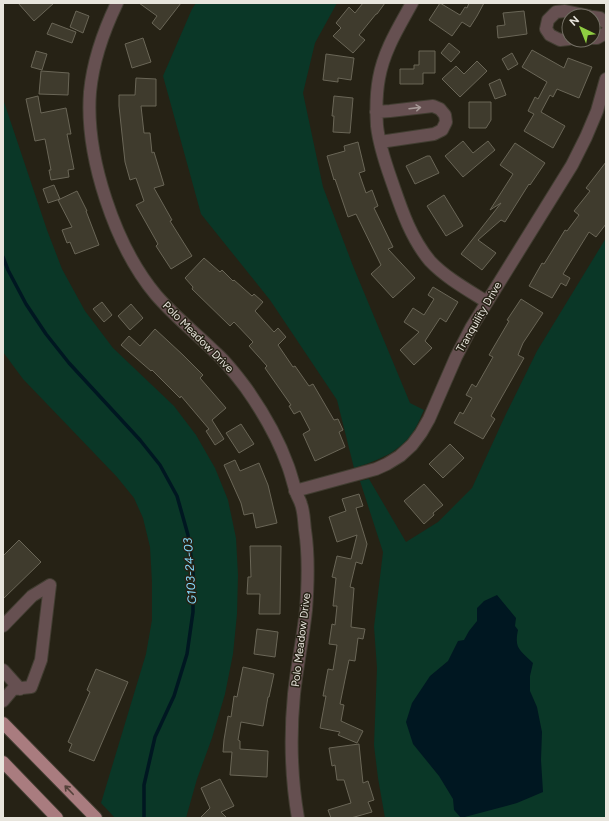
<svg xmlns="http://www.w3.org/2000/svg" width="609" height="821" font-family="Figtree,sans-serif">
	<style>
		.green { fill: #0a3727 }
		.water { fill: #001721 }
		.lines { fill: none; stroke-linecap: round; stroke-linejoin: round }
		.stream { stroke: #001721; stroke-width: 3.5 }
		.building { fill: #3f3b2d; stroke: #6a6657 }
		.minor-casing { stroke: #413d31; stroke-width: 14 }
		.major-casing { stroke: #413d31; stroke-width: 14 }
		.minor { stroke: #665051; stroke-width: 12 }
		.major { stroke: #a97c7f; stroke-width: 12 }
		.oneway { stroke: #a79a97 }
		.oneway2 { stroke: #54423a }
		.labels { text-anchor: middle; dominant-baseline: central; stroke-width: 3; stroke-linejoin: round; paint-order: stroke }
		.street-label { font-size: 11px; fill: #e8e5dd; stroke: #262215 }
		.water-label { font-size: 12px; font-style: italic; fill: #85dbfd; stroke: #262215 }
	</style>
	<rect width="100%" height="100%" fill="#262215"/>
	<path class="green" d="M196,3H337L315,43L303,93L323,187L353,266L410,403L424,410C421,416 419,422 416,427C402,452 379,460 354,468L337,400L270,300L201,214L163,76L192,9Z
		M3,99L47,230L62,269L85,311L113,348L174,406L196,435L215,468L228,500L236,538L238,575L237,614L233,654L225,694L212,738L197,779L186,818H115L101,803L146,654L152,620V582L150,547L143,518L134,498L117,477L95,454L23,379L3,352Z
		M606,238V818H385L378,778L374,745L377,668L374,627L383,552L360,481L369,479L406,542L438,522L472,488L505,416L537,351Z"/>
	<path class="water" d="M497,595L516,618L515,626L518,630C514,649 520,650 533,663L530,676V691L537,707L542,732L541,760L543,792L517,803L461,818L454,810L453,799L439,776L413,744L406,722L412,703L430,676L448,661L458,641L464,640L469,631L477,621V608L484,601Z"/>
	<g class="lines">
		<path class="stream" d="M3,257L8,270L26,304L46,334L69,363L140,440L160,465L177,496L188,535L193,571V612L187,654L174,696L155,737L144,785V818"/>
	</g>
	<path class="building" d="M18,3H54L34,21Z
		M139,3H181L160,30L152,23L157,16Z
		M363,3H385L377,14H376L359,35L365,40L353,53L333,36L341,28L336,23L349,7L355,13Z
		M440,3L460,15L465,7L467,8L469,3H484L477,16L470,27L462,22L452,36L429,20Z
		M76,11L89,16L83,33L70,27Z
		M524,11L527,34L498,38L497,26L505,25L503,13Z
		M52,23L76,32L72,43L47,34Z
		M143,38L151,62L132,68L125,44Z
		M449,43L460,52L451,62L441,53Z
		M532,50L564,68L568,58L592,67L579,98L557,89L553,97L550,95L541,112L565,126L553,148L524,131L534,114L528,111L535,97L538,99L547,82L522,67Z
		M36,51L47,54L42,70L31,67Z
		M419,51H435V73H423V84H400V69H414V65H419Z
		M512,53L518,64L508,70L502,59Z
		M326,54L354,58L351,80L338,78V82L323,80Z
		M477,61L487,71L460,97L442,79L456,66L464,74Z
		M41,71L69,73L68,95L39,94Z
		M136,78L156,79V106H141L144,133H150L152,153L154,152L164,185L154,188L172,220L170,221L192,256L171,269L156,246L158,244L136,205L144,201L136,178L130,180L125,162L119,106V95H135Z
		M500,79L506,95L495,99L489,84Z
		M38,96L41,113L66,108L71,134H67L74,169L68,170L69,177L51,180L49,170H51L45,139L35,141L26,99Z
		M334,96L353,98L350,133L333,132L334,116H332Z
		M469,102H491V120L486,128H469Z
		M463,141L473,153L488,141L495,150L463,177L445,156Z
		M358,142L365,171L359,173L366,193L372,190L378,206L374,208L393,247L388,249L415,278L393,298L371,274L381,265L356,214L348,217L335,179L334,180L327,156L345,151L344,146Z
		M515,143L545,163L530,185L529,184L505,222L501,220L478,240L496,253L482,270L461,254L501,203L490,210L513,174L500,165Z
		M427,156H430L439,173L415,184L406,166Z
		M606,162V224L596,237L589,232L563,274L570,278L566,286L561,283L552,298L529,286L542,263L544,264L565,230L567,231L579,215L574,211L590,191L586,188Z
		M54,185L60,199L48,203L43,189Z
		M77,191L87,211H86L99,245L75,254L70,242L67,243L62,230L72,227L58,200Z
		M444,195L463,226L446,236L427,206Z
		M204,258L220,272L222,270L233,281L234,280L252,296L254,294L263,302L255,311L274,332L278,328L286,337L278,345L293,367L295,366L309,386L313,384L334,420L338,419L343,430L339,432L345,447L315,461L303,434L310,430L300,411L294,414L289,406L291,405L265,368L267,366L249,346L253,342L234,322L230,326L192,289L193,287L185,278Z
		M433,287L458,302L446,322L440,318L425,341L432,348L414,365L400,350L419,332L404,322L413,308L424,315L434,299L428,295Z
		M521,299L543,313L523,343L518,355L524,358L491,416L495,419L483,439L454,423L460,412L463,414L472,398L466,395L472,384L476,387L493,357L489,355L509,321L507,320Z
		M102,302L112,315L104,322L93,309Z
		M131,304L143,318L130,330L118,316Z
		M155,329L183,355L203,375L200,378L226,408L212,420L224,439L215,445L206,431L209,429L181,396L180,398L152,370L151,371L121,345L129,336L140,346Z
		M241,424L254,444L239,453L226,433Z
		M450,444L464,458L443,478L429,464Z
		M235,460L240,471L259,463L268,485L277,523L256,528L253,513L244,515L241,503L224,465Z
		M424,484L443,505L433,513L434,515L424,524L404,501Z
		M359,494L363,506L356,508L367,544L362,564L356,562L350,587L354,588L351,627L365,629L363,639L358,638L355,661L349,660L340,704L344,705L341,721L363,731L357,743L338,735L340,732L320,728L326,696H323L328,669L333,670L337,645L329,644L332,624L335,625L337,606H333L336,578L332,577L337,556L351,559L357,535L337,542L329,517L346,511L342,499Z
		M19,540L41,562L3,599V556Z
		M250,546H281L280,614H259L260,594H247L248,577H251Z
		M257,629L278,632L275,657L254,654Z
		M243,667L274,674L269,697H268L263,726L241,722L238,740L240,741V749L268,751L267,777L230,775L232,752H223L224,740L228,716L231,717L234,696L237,697Z
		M96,669L128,682L94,761L69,751L72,744L68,742L90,692L87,690Z
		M359,744L363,783L368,781L374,800L368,802L372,812L351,818H331L328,810L351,803L344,780H337L335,765L332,766L329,748Z
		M220,779L234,806L221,812L227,818H200L210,808L201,788Z"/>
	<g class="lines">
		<g class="minor-casing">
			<path id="minor" d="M117,3C104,30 93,61 90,92C85,156 115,246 156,295C175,317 197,334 217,354C228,364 237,376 246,388C263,412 278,438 288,466C291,474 293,483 296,492C297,496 300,500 301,504C304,512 304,522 305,530C309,556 308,584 306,610C303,638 297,666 294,694C290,735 291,777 298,818
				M412,3C399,27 384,50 379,78C376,94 376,110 377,126C379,144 385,162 391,179C401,208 410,237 430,261C446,278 468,290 487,302
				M593,17L600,18L606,23
				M593,38H597L606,33
				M569,39L560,40L550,35L546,29L548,20L556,12L565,11L589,16
				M376,112L390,111L433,106L440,109L445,115L446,122L442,130L434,134L380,142
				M295,491L376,469L387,464L400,456L412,445L421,433L429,419L456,357L471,328L572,165L586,137L597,111L606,79
				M3,626L32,596L50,585L41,660L31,687L13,689L3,701
				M3,670L20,689"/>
		</g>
		<g class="major-casing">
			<path id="major" d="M3,723L96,818
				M3,762L57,818"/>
		</g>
		<use href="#minor" class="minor"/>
		<use href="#major" class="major"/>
	</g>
	<defs><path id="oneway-shaft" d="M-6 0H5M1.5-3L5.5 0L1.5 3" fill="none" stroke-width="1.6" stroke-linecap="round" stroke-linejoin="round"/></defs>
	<use class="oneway" href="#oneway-shaft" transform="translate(415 108) rotate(-7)"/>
	<use class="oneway2" href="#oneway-shaft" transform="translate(69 790) rotate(-134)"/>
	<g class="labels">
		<g class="street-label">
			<text transform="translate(479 317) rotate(-60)">Tranquility Drive</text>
			<text transform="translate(198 337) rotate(45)">Polo Meadow Drive</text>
			<text transform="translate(301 640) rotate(-83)">Polo Meadow Drive</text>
		</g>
		<g class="water-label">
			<text transform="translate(190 571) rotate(-94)">G103-24-03</text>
		</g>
	</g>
	<rect width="609" height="821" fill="none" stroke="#e8e5dd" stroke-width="8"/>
	<g transform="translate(581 28) rotate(317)"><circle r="19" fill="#262215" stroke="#747065"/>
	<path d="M0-3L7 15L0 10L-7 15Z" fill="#8fcd42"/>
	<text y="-6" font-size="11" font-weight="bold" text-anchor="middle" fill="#e8e5dd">N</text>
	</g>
</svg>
